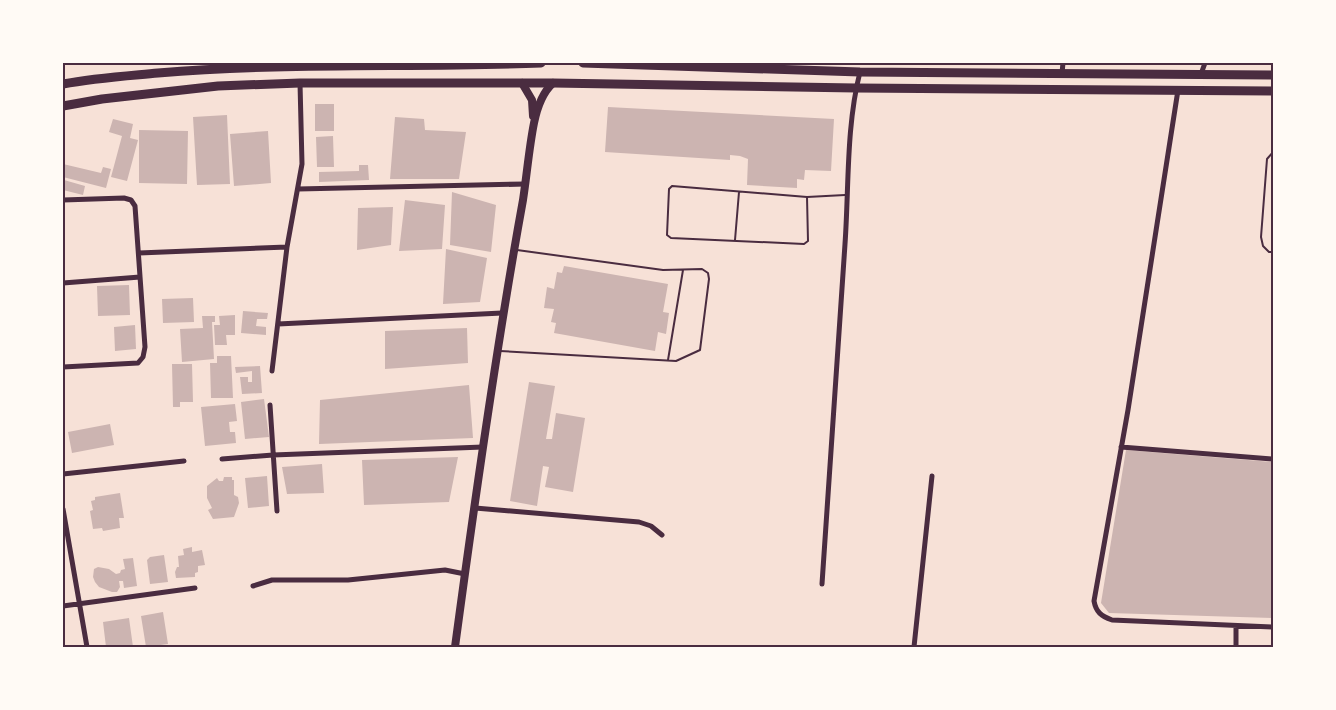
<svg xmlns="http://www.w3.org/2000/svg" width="1336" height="710" font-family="Cabin,sans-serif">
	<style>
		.building { fill: #ccb4b1 }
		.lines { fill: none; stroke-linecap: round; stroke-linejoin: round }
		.service { stroke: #4a2c40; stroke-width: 2 }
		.minor { stroke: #4a2c40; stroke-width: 5 }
		.primary { stroke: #4a2c40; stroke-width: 8 }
		.trunk { stroke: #4a2c40; stroke-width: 9 }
		.neatline { fill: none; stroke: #4a2c40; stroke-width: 2 }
	</style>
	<rect width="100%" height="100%" fill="#f7e1d7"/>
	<path class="building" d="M315,104H334V131H315Z
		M608,107L834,119L831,171L805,170L804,180L797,179V188L747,185L748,159L740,156L730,155V160L605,152Z
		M227,115L230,184L197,185L193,117Z
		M395,117L424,119L425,130L466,132L459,179H390Z
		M113,119L133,124L130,138L138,140L127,181L111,177L122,136L109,132Z
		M139,130L188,131L187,184L139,183Z
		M268,131L271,183L234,186L230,134Z
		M333,136L334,167H317L316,137Z
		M63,164L101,173L103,167L111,169L106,188L63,177Z
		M359,165H368L369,180L319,182V172L359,171Z
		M64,180L85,186L83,195L63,190Z
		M452,192L496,205L491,252L450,245Z
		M405,200L445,205L442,249L399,251Z
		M393,207L391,245L357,250L358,208Z
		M446,249L487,258L480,302L443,304Z
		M564,266L668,284L663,312L669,313L666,334L658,332L655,351L554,333L556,323L551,322L554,309L544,308L547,287L554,289L557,272L562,273Z
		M129,285L130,315L98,316L97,286Z
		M193,298L194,322L163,323L162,299Z
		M243,311L268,313L267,319H257L256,326L266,327V335L241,333Z
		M235,315V335H226L227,345H215L214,325H220L219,316Z
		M202,316H215V322H212L214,359L182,362L180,329L203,328Z
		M135,325L136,349L115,351L114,327Z
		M467,328L468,363L385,369V331Z
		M217,356H231L233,398H211L210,363H217Z
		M172,364H192L193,402H180V407H173Z
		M260,366L262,393L242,394L240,377H248V382H252V371L236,373L235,367Z
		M529,382L555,386L546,439H552L556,413L585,418L573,492L545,487L549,467L543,466L537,506L510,501Z
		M469,385L473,438L319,444L320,400Z
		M264,399L269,437L245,439L241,402Z
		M235,404L237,421L229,422L230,432H235L236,443L205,446L201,407Z
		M110,424L114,445L72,453L68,432Z
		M1126,450L1273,462V618L1109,613L1101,603Z
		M458,457L449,502L364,505L362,460Z
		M322,464L324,493L287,494L282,467Z
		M267,476L269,506L248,508L245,478Z
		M224,477H232V480H234V495L238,497L239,503L234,517L213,519L208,510L212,508L207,498V486L217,478L219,481H223Z
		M120,493L124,518H119L120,528L103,531L102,528L93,529L90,511L93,510L91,501L95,500V497Z
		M192,547V552L202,550L205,565L198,566V572L195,573V577L176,578L175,572L177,567H179L178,556L184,555L183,549Z
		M164,555L168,582L150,584L147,560L150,557Z
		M133,558L137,586L124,588L123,581H119L120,587L117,592H112L99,587L95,582L93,577L94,569L98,567L109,569L116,574L120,573L121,570L125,569L123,559Z
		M163,612L168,644L146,647L141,616Z
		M129,618L133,647H106L103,622Z"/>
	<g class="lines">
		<path class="service" d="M1273,152L1267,159L1261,237L1263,246L1269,252H1273
			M807,197L808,241L804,244L671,238L667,235L669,189L672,186L807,197L845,195
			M735,240L739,192
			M500,351L676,361L700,350L709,279L708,273L702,269L663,270L517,250
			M668,360L683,270"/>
		<path class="minor" d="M1062,73L1063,63
			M1201,74L1205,63
			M1178,90L1128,410L1094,601C1096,612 1101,616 1112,620L1273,627
			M298,189L525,184
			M63,200L124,198L131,200L135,206L145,347L143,357L138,363L63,367
			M139,253L287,247
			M63,283L140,277
			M278,324L502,313
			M272,371L287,247L302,164L300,83
			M270,405L277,511
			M1121,447L1273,459
			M222,459L273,455L483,447
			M63,474L184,461
			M475,508L639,522L651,526L662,535
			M63,509L87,647
			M822,584C830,471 837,357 845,244C849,187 846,127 860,72
			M253,586L272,580H348L445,570L465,574
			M63,606L195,588
			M1236,627V647
			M914,647L932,476"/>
		<path class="primary" d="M522,83L532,100L533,116
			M455,647C475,498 496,348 523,200C527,174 529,148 534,123C537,108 542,93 553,83"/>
		<path class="trunk" d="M583,63L860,72L1273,75
			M63,84C94,78 126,76 158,73C286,62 413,68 541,63
			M63,106L102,99L218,86L300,83H553L856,88L1273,91"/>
	</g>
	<rect width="1336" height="710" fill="none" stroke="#fffaf5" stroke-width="129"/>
	<rect x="64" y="64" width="1208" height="582" class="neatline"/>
</svg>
